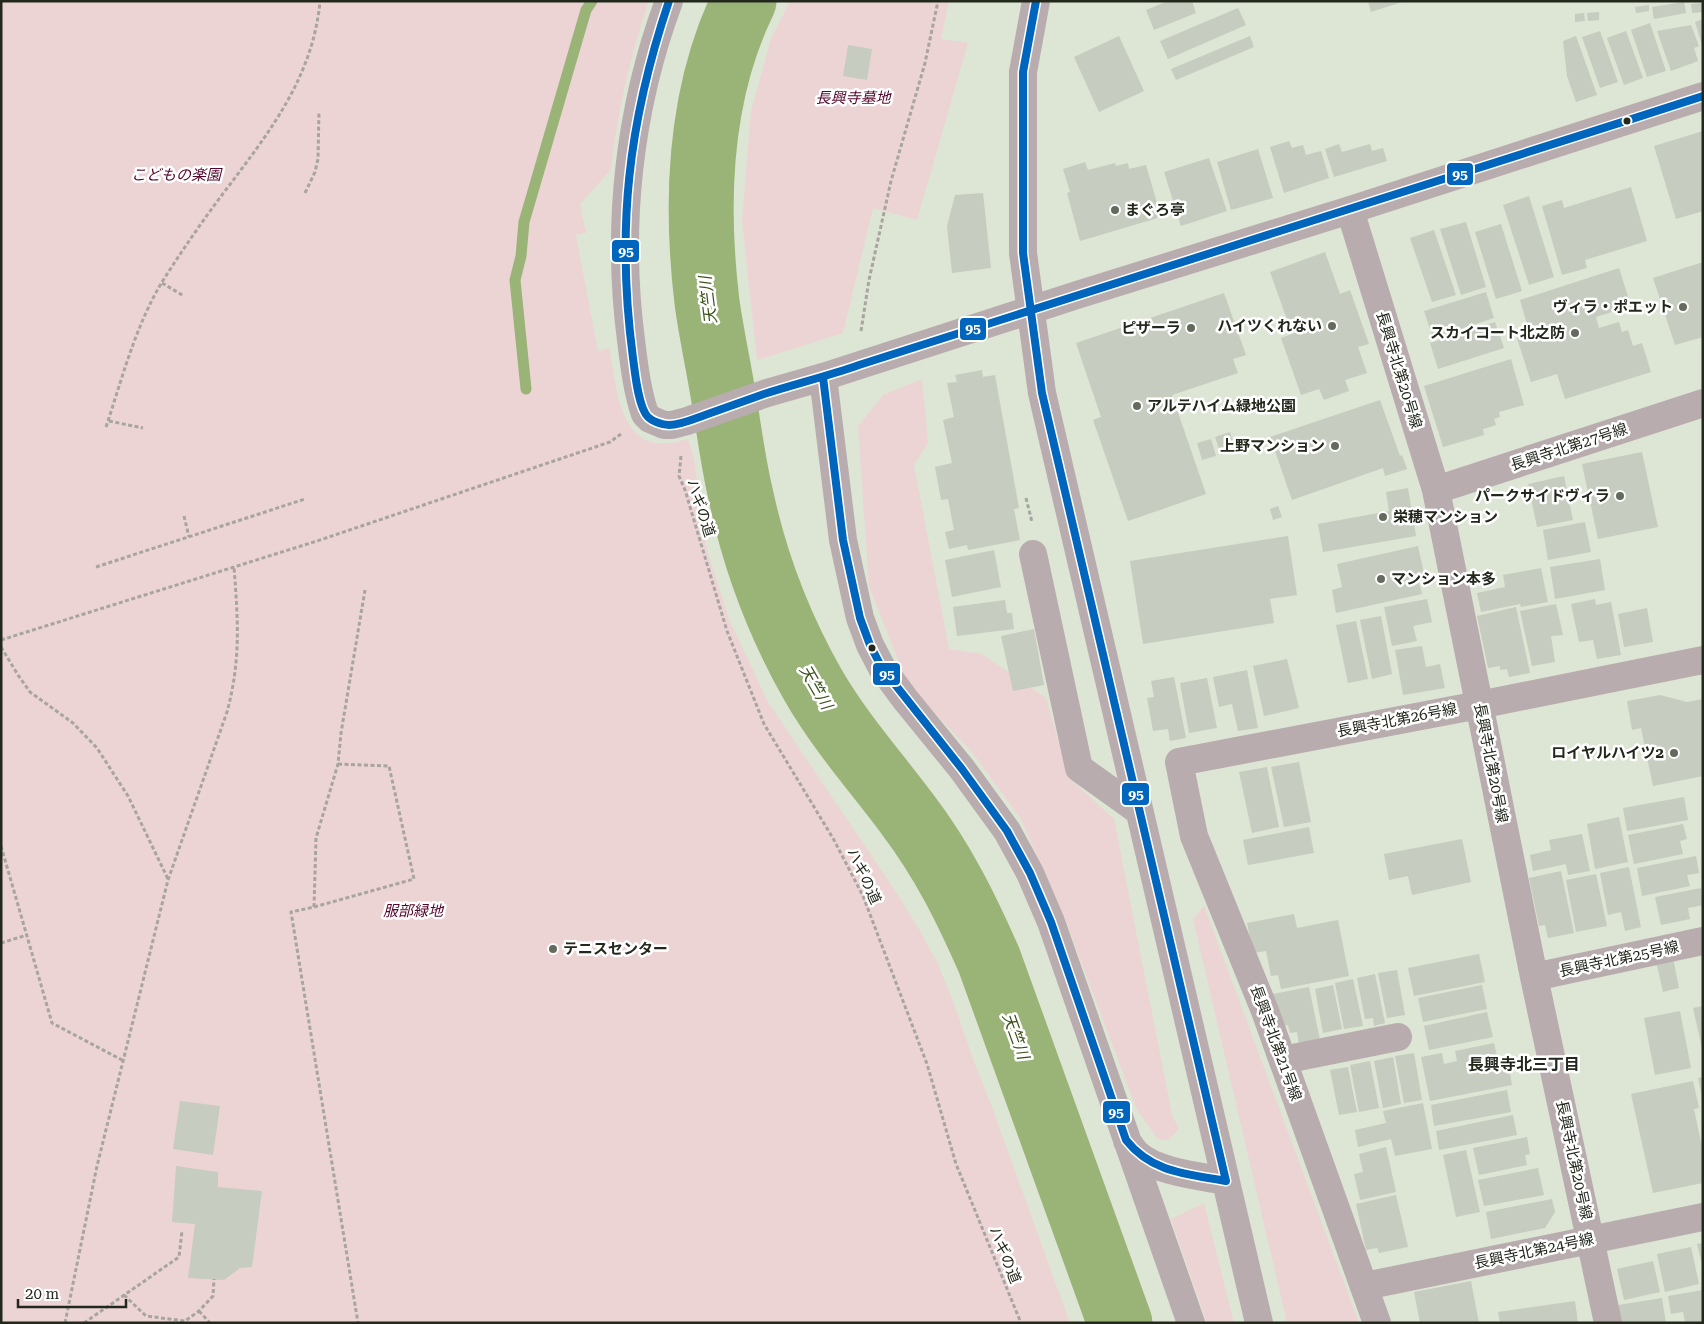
<svg xmlns="http://www.w3.org/2000/svg" width="1704" height="1324" font-family="'Roboto Serif','Noto Sans JP',serif">
	<style>
		.green { fill: #ecd4d5 }
		.lines { fill: none; stroke-linecap: round; stroke-linejoin: round }
		.stream { stroke: #9ab478; stroke-width: 11 }
		.river { stroke: #9ab478; stroke-width: 65 }
		.building { fill: #c6ccbf }
		.path { stroke: #a8a4a0; stroke-width: 3; stroke-dasharray: 4 2.5; stroke-linecap: butt }
		.minor { stroke: #b8acae; stroke-width: 28 }
		.bus-1-casing { stroke: #fff; stroke-width: 11 }
		.bus-1 { stroke: #0065bd; stroke-width: 8 }
		.bus-dot { fill: #23281d; stroke: #fff; stroke-width: 2 }
		.poi-dot { fill: #646a5d; stroke: #fff; stroke-width: 2 }
		.labels { text-anchor: middle; dominant-baseline: central; stroke-width: 5; stroke-linejoin: round; paint-order: stroke }
		.park-label { font-size: 15px; font-style: italic; fill: #54032a; stroke: #fff }
		.poi-label { font-size: 15px; font-weight: bold; fill: #23281d; stroke: #fff; text-anchor: end }
		.street-label { font-size: 15px; fill: #23281d; stroke: #fff }
		.water-label { font-size: 16px; font-style: italic; fill: #3b5119; stroke: #fff }
		.neighbourhood-label { font-size: 16px; font-weight: bold; fill: #23281d; stroke: #fff }
		.line-badge { stroke: #fff; stroke-width: 2 }
		.badge-label { font-size: 14px; text-anchor: middle; font-weight: bold; fill: #fff }
	</style>
	<rect width="100%" height="100%" fill="#dde5d4"/>
	<path class="green" d="M1,1H649C630,55 618,111 611,168L609,172L580,204L586,233L576,235L598,351L609,348C618,394 620,462 688,439L694,459L706,546L729,619L768,702L894,889L919,929L938,964L956,1009L974,1062L990,1102L1070,1323H1Z
		M790,1H949L941,39L968,43L917,220L873,208L843,333L757,360L742,220L751,111L771,39Z
		M922,379L928,443L914,465L949,649L982,654L1046,698L1069,778L1114,819L1172,1115L1179,1129L1168,1140L1158,1139L1137,1110L1065,919L1021,819L972,752L908,685L869,586L858,426L883,395Z
		M1204,906L1359,1323H1287L1193,919Z
		M1204,1203L1234,1323H1207L1171,1219Z"/>
	<g class="lines">
		<path class="stream" d="M526,389L515,280L521,256L524,222L586,10L592,1"/>
		<path class="river" d="M744,1C699,93 695,202 707,302C711,332 718,363 723,394C729,428 733,463 741,496C755,562 780,627 813,685C840,732 876,772 908,815C943,861 966,908 989,960L1120,1323"/>
	</g>
	<path class="building" d="M1168,1H1192L1196,13L1154,30L1146,10Z
		M1368,1H1402V2L1371,12Z
		M1684,2L1686,13L1654,19L1652,7Z
		M1703,3V12L1692,13L1691,4Z
		M1649,5V11L1636,13L1635,7Z
		M1238,8L1246,25L1168,59L1160,41Z
		M1599,12V20L1588,21L1587,13Z
		M1584,13L1585,21L1575,22V14Z
		M1703,19V45H1702L1695,22Z
		M1650,23L1666,71L1647,77L1631,30Z
		M1691,25L1699,46L1694,48L1698,61L1671,71L1657,31Z
		M1600,31L1618,82L1600,88L1582,37Z
		M1626,31L1643,78L1624,85L1607,38Z
		M1119,36L1144,91L1099,112L1074,57Z
		M1250,36L1254,47L1176,80L1171,69Z
		M1576,36L1597,95L1576,102L1567,76L1563,41Z
		M848,45L872,49L867,80L843,76Z
		M1703,131V211L1676,219L1654,146Z
		M1289,141L1292,148L1303,145L1306,155L1321,151L1329,178L1284,193L1270,147Z
		M1339,144L1342,152L1370,144L1372,151L1383,148L1387,161L1334,177L1325,149Z
		M1258,149L1273,198L1231,210L1217,162Z
		M1209,158L1227,211L1181,226L1164,172Z
		M1085,162L1088,170L1115,163L1116,166L1128,163L1129,169L1146,165L1161,217L1080,241L1067,193L1070,192L1063,169Z
		M1631,187L1647,241L1585,260L1587,268L1562,275L1542,206L1562,200L1564,208Z
		M983,193L991,268L952,273L947,226L955,195Z
		M1529,196L1554,277L1529,285L1503,205Z
		M1466,222L1486,287L1461,295L1440,229Z
		M1501,224L1522,291L1496,299L1475,232Z
		M1434,230L1456,295L1432,302L1410,238Z
		M1325,252L1340,294L1350,290L1369,344L1358,347L1367,373L1345,380L1349,391L1324,400L1319,389L1301,395L1281,338L1303,330L1301,324L1290,328L1270,272Z
		M1703,262V337L1675,345L1653,278Z
		M1619,268L1631,306L1596,317L1599,328L1619,322L1622,332L1628,330L1633,346L1642,343L1651,372L1565,399L1557,374L1531,382L1516,335L1529,331L1520,300Z
		M1486,292L1494,318L1433,338L1424,311Z
		M1224,293L1246,355L1233,359L1238,373L1172,395L1206,494L1128,521L1093,420L1101,417L1076,343Z
		M1495,322L1504,348L1438,369L1430,343Z
		M1511,359L1524,405L1499,412L1500,417L1494,419L1496,425L1483,429L1484,435L1443,447L1424,386Z
		M982,370L983,377L995,375L1019,508L1014,509L1020,540L968,550L967,545L949,549L945,532L954,530L948,499L941,500L935,467L952,463L943,420L954,417L947,383L957,382L955,375Z
		M1380,400L1400,456L1402,455L1407,469L1385,476L1383,468L1292,500L1270,437Z
		M1230,432L1236,450L1221,455L1215,437Z
		M1211,439L1216,456L1202,460L1197,443Z
		M1642,452L1658,527L1598,539L1582,464Z
		M1564,476L1573,520L1537,527L1528,484Z
		M1408,488L1416,536L1323,552L1318,524L1389,511L1386,492Z
		M1278,506L1282,517L1273,520L1270,509Z
		M1585,522L1591,552L1548,560L1543,530Z
		M1288,536L1297,595L1270,599L1274,623L1143,644L1130,561Z
		M1418,546L1425,578L1418,579L1422,594L1336,613L1332,590L1342,587L1337,564Z
		M994,550L1001,587L952,597L945,560Z
		M1600,559L1605,590L1555,599L1550,567Z
		M1541,568L1548,602L1521,607L1520,604L1481,612L1477,593L1505,587L1503,575Z
		M1427,599L1432,622L1413,626L1417,641L1392,646L1384,607Z
		M1595,599L1596,605L1611,602L1621,655L1597,659L1593,640L1579,642L1571,604Z
		M1005,600L1007,613H1012L1014,629L957,636L953,607Z
		M1556,604L1563,635L1551,636L1555,662L1532,666L1520,611Z
		M1516,607L1530,673L1509,677L1507,669L1500,670V666L1488,668L1477,616Z
		M1647,608L1653,642L1624,647L1618,614Z
		M1381,616L1392,674L1372,679L1360,620Z
		M1356,621L1368,679L1348,683L1336,625Z
		M1034,629L1044,685L1013,691L1001,636Z
		M1422,646L1426,667L1440,664L1445,688L1403,695L1395,650Z
		M1287,659L1299,708L1264,716L1253,666Z
		M1247,670L1258,728L1238,731L1232,704L1219,707L1213,677Z
		M1174,677L1186,738L1170,741L1168,729L1153,731L1147,698L1154,697L1151,681Z
		M1207,678L1217,728L1189,733L1180,683Z
		M1660,695L1687,702L1703,699V776L1653,786L1641,728L1632,730L1627,701Z
		M1299,762L1311,822L1284,827L1271,767Z
		M1267,767L1279,827L1252,833L1239,772Z
		M1684,797L1688,820L1627,831L1623,808Z
		M1619,817L1628,862L1595,869L1587,824Z
		M1683,824L1687,839L1680,841L1683,854L1634,864L1628,835Z
		M1309,827L1314,853L1248,865L1243,840Z
		M1582,834L1590,871L1568,875L1566,864L1533,871L1530,855L1551,850L1549,840Z
		M1462,839L1471,882L1412,895L1408,876L1389,880L1384,854Z
		M1696,856L1699,873L1687,875L1690,886L1642,896L1637,868Z
		M1629,867L1641,927L1625,931L1621,912L1608,915L1600,873Z
		M1561,871L1574,933L1548,938L1545,925L1539,926L1529,878Z
		M1596,874L1607,926L1576,932L1566,880Z
		M1701,888L1703,905L1688,908L1690,919L1661,925L1655,897Z
		M1294,914L1297,928L1338,920L1349,976L1281,989L1278,975L1271,976L1266,951L1253,953L1247,923Z
		M1479,954L1485,982L1414,996L1408,968Z
		M1673,958L1679,988L1663,992L1656,961Z
		M1397,970L1405,1015L1387,1018L1378,973Z
		M1375,974L1385,1023L1374,1026L1373,1018L1365,1019L1357,978Z
		M1353,979L1363,1026L1344,1029L1335,983Z
		M1333,985L1342,1029L1323,1033L1315,989Z
		M1482,985L1487,1009L1423,1022L1418,998Z
		M1309,987L1320,1040L1299,1044L1297,1032L1290,1033L1288,1025L1280,1027L1273,994Z
		M1703,1006V1048H1702L1693,1008Z
		M1680,1011L1691,1068L1655,1075L1644,1018Z
		M1487,1012L1493,1037L1429,1050L1424,1026Z
		M1494,1043L1499,1065L1508,1063L1512,1085L1430,1101L1421,1057L1442,1053L1444,1064L1457,1061L1455,1051Z
		M1414,1053L1422,1100L1404,1103L1395,1056Z
		M1393,1057L1401,1104L1383,1108L1374,1061Z
		M1370,1061L1379,1108L1359,1112L1350,1065Z
		M1348,1067L1357,1112L1339,1115L1330,1070Z
		M1703,1077V1097H1702L1698,1078Z
		M1693,1081L1699,1108L1694,1109L1703,1152V1183L1653,1193L1631,1094Z
		M1507,1090L1511,1112L1434,1126L1431,1105Z
		M180,1101L220,1106L213,1155L173,1149Z
		M1423,1103L1432,1149L1395,1156L1391,1139L1358,1147L1355,1130L1386,1123L1383,1111Z
		M1513,1115L1517,1135L1439,1150L1436,1131Z
		M1527,1137L1530,1154L1525,1155L1527,1165L1479,1175L1473,1148Z
		M1386,1147L1396,1192L1360,1200L1354,1174L1363,1172L1359,1154Z
		M1466,1150L1480,1212L1456,1217L1443,1155Z
		M176,1166L218,1172V1187L262,1191L252,1267L240,1268L224,1280L188,1278L195,1224L172,1222Z
		M1538,1168L1544,1195L1484,1206L1478,1180Z
		M1396,1195L1408,1247L1379,1253L1377,1248L1366,1250L1356,1204Z
		M1552,1199L1555,1212L1545,1228L1491,1239L1486,1212Z
		M1703,1243V1264H1702L1697,1244Z
		M1691,1247L1699,1284L1665,1292L1657,1254Z
		M1653,1261L1660,1292L1624,1300L1617,1269Z
		M1471,1281L1479,1323H1420L1414,1292Z
		M1703,1290V1323H1685L1683,1312L1671,1314L1668,1296Z
		M1662,1298L1666,1323H1621L1618,1305Z
		M1575,1301L1578,1323H1500L1498,1312Z"/>
	<g class="lines">
		<path class="path" d="M305,193L315,172L318,159L319,112
			M162,283L184,296
			M861,331L869,280L891,181L925,63L938,1
			M109,421L143,428
			M106,427C122,379 135,327 162,282C181,252 201,223 222,195C267,135 313,79 320,1
			M681,456L679,476L685,490L727,631L764,724L834,840L863,896L927,1064L956,1164L1021,1323
			M1026,498L1032,522
			M184,516L189,537
			M96,567L305,499
			M1,640L317,541L610,442L621,434
			M1,647L18,675L30,692L73,723L97,748L128,796L168,879
			M338,764L389,766L414,879L314,907L291,912L358,1323
			M1,846L52,1023L122,1060
			M314,907L316,838L338,764L341,733L365,590
			M1,943L27,935
			M124,1295L146,1316L185,1321L199,1311L213,1296L214,1279
			M199,1311L210,1323
			M65,1323L97,1166L168,880L227,712C241,660 238,620 234,567
			M84,1323L179,1257L182,1231"/>
		<path class="minor" d="M669,1C629,108 616,226 631,340C634,364 637,391 645,414L650,419L664,425H672L687,421L767,393L823,377L1077,295L1350,210L1703,96
			M1036,1L1023,72V253L1042,393L1259,1323
			M1350,210L1436,490L1534,977L1608,1323
			M823,377L843,540L860,618L870,645L882,668L905,699L962,769L1007,831L1030,873L1051,922L1191,1323
			M1436,490L1703,403
			M1033,554L1079,768L1139,811
			M1534,977L1703,941
			M1283,1060L1398,1037
			M1127,1141C1130,1145 1133,1150 1137,1154C1156,1172 1200,1176 1226,1181
			M1365,1286L1703,1217
			M1377,1323L1265,1011L1194,836L1179,762L1479,705L1703,660"/>
		<g class="bus-1-casing">
			<path id="bus-1" d="M669,1C628,123 616,230 633,358C635,372 638,407 648,417C652,421 662,425 669,425C681,425 694,419 705,415C725,408 744,401 764,394C795,384 828,376 859,365C1140,275 1422,187 1703,96
				M823,377L843,540L860,618L870,645L882,668L962,769L1007,831L1030,873L1051,922L1126,1140C1152,1173 1188,1174 1226,1181L1042,393L1023,253V72L1036,1"/>
		</g>
		<use href="#bus-1" class="bus-1"/>
	</g>
	<g class="bus-dot">
		<circle cx="1627" cy="121" r="4.5"/>
		<circle cx="872" cy="648" r="4.5"/>
	</g>
	<g class="poi-dot">
		<circle cx="1115" cy="210" r="5"/>
		<circle cx="1683" cy="307" r="5"/>
		<circle cx="1332" cy="326" r="5"/>
		<circle cx="1191" cy="328" r="5"/>
		<circle cx="1575" cy="333" r="5"/>
		<circle cx="1137" cy="406" r="5"/>
		<circle cx="1335" cy="446" r="5"/>
		<circle cx="1620" cy="496" r="5"/>
		<circle cx="1383" cy="517" r="5"/>
		<circle cx="1381" cy="579" r="5"/>
		<circle cx="1674" cy="753" r="5"/>
		<circle cx="553" cy="949" r="5"/>
	</g>
	<g class="labels">
		<g class="park-label">
			<text x="853" y="98">長興寺墓地</text>
			<text x="176" y="175">こどもの楽園</text>
			<text x="413" y="911">服部緑地</text>
		</g>
		<g class="poi-label">
			<text x="1125" y="210" text-anchor="start">まぐろ亭</text>
			<text x="1673" y="307">ヴィラ・ポエット</text>
			<text x="1322" y="326">ハイツくれない</text>
			<text x="1181" y="328">ピザーラ</text>
			<text x="1565" y="333">スカイコート北之防</text>
			<text x="1147" y="406" text-anchor="start">アルテハイム緑地公園</text>
			<text x="1325" y="446">上野マンション</text>
			<text x="1610" y="496">パークサイドヴィラ</text>
			<text x="1393" y="517" text-anchor="start">栄穂マンション</text>
			<text x="1391" y="579" text-anchor="start">マンション本多</text>
			<text x="1664" y="753">ロイヤルハイツ2</text>
			<text x="563" y="949" text-anchor="start">テニスセンター</text>
		</g>
		<g class="street-label">
			<text transform="translate(1399 370) rotate(73)">長興寺北第20号線</text>
			<text transform="translate(1569 447) rotate(-18)">長興寺北第27号線</text>
			<text transform="translate(701 508) rotate(72)">ハギの道</text>
			<text transform="translate(1397 720) rotate(-11)">長興寺北第26号線</text>
			<text transform="translate(1491 763) rotate(79)">長興寺北第20号線</text>
			<text transform="translate(864 876) rotate(65)">ハギの道</text>
			<text transform="translate(1619 959) rotate(-12)">長興寺北第25号線</text>
			<text transform="translate(1276 1043) rotate(70)">長興寺北第21号線</text>
			<text transform="translate(1574 1160) rotate(78)">長興寺北第20号線</text>
			<text transform="translate(1534 1251) rotate(-12)">長興寺北第24号線</text>
			<text transform="translate(1005 1255) rotate(68)">ハギの道</text>
		</g>
		<g class="water-label">
			<text transform="translate(708 300) rotate(-97)">天竺川</text>
			<text transform="translate(816 687) rotate(60)">天竺川</text>
			<text transform="translate(1016 1036) rotate(70)">天竺川</text>
		</g>
		<g class="neighbourhood-label">
			<text x="1524" y="1064">長興寺北三丁目</text>
		</g>
	</g>
	<g class="line-badge">
		<rect x="1446" y="162" width="28" height="24" rx="5" fill="#0065bd"/>
		<rect x="611" y="239" width="29" height="24" rx="5" fill="#0065bd"/>
		<rect x="959" y="317" width="28" height="24" rx="5" fill="#0065bd"/>
		<rect x="872" y="662" width="29" height="24" rx="5" fill="#0065bd"/>
		<rect x="1121" y="782" width="29" height="24" rx="5" fill="#0065bd"/>
		<rect x="1102" y="1100" width="29" height="24" rx="5" fill="#0065bd"/>
	</g>
	<g class="badge-label">
		<text x="1460" y="179">95</text>
		<text x="626" y="256">95</text>
		<text x="973" y="333">95</text>
		<text x="887" y="679">95</text>
		<text x="1136" y="799">95</text>
		<text x="1116" y="1117">95</text>
	</g>
	<rect width="1704" height="1324" fill="none" stroke="#23281d" stroke-width="5"/>
	<path d="M18 1299v8h108v-8" fill="none" stroke="#23281d" stroke-width="2.5"/>
	<text x="25" y="1299" font-size="15" fill="#23281d" stroke="#ffffff" stroke-width="4" paint-order="stroke">20 m</text>
</svg>
